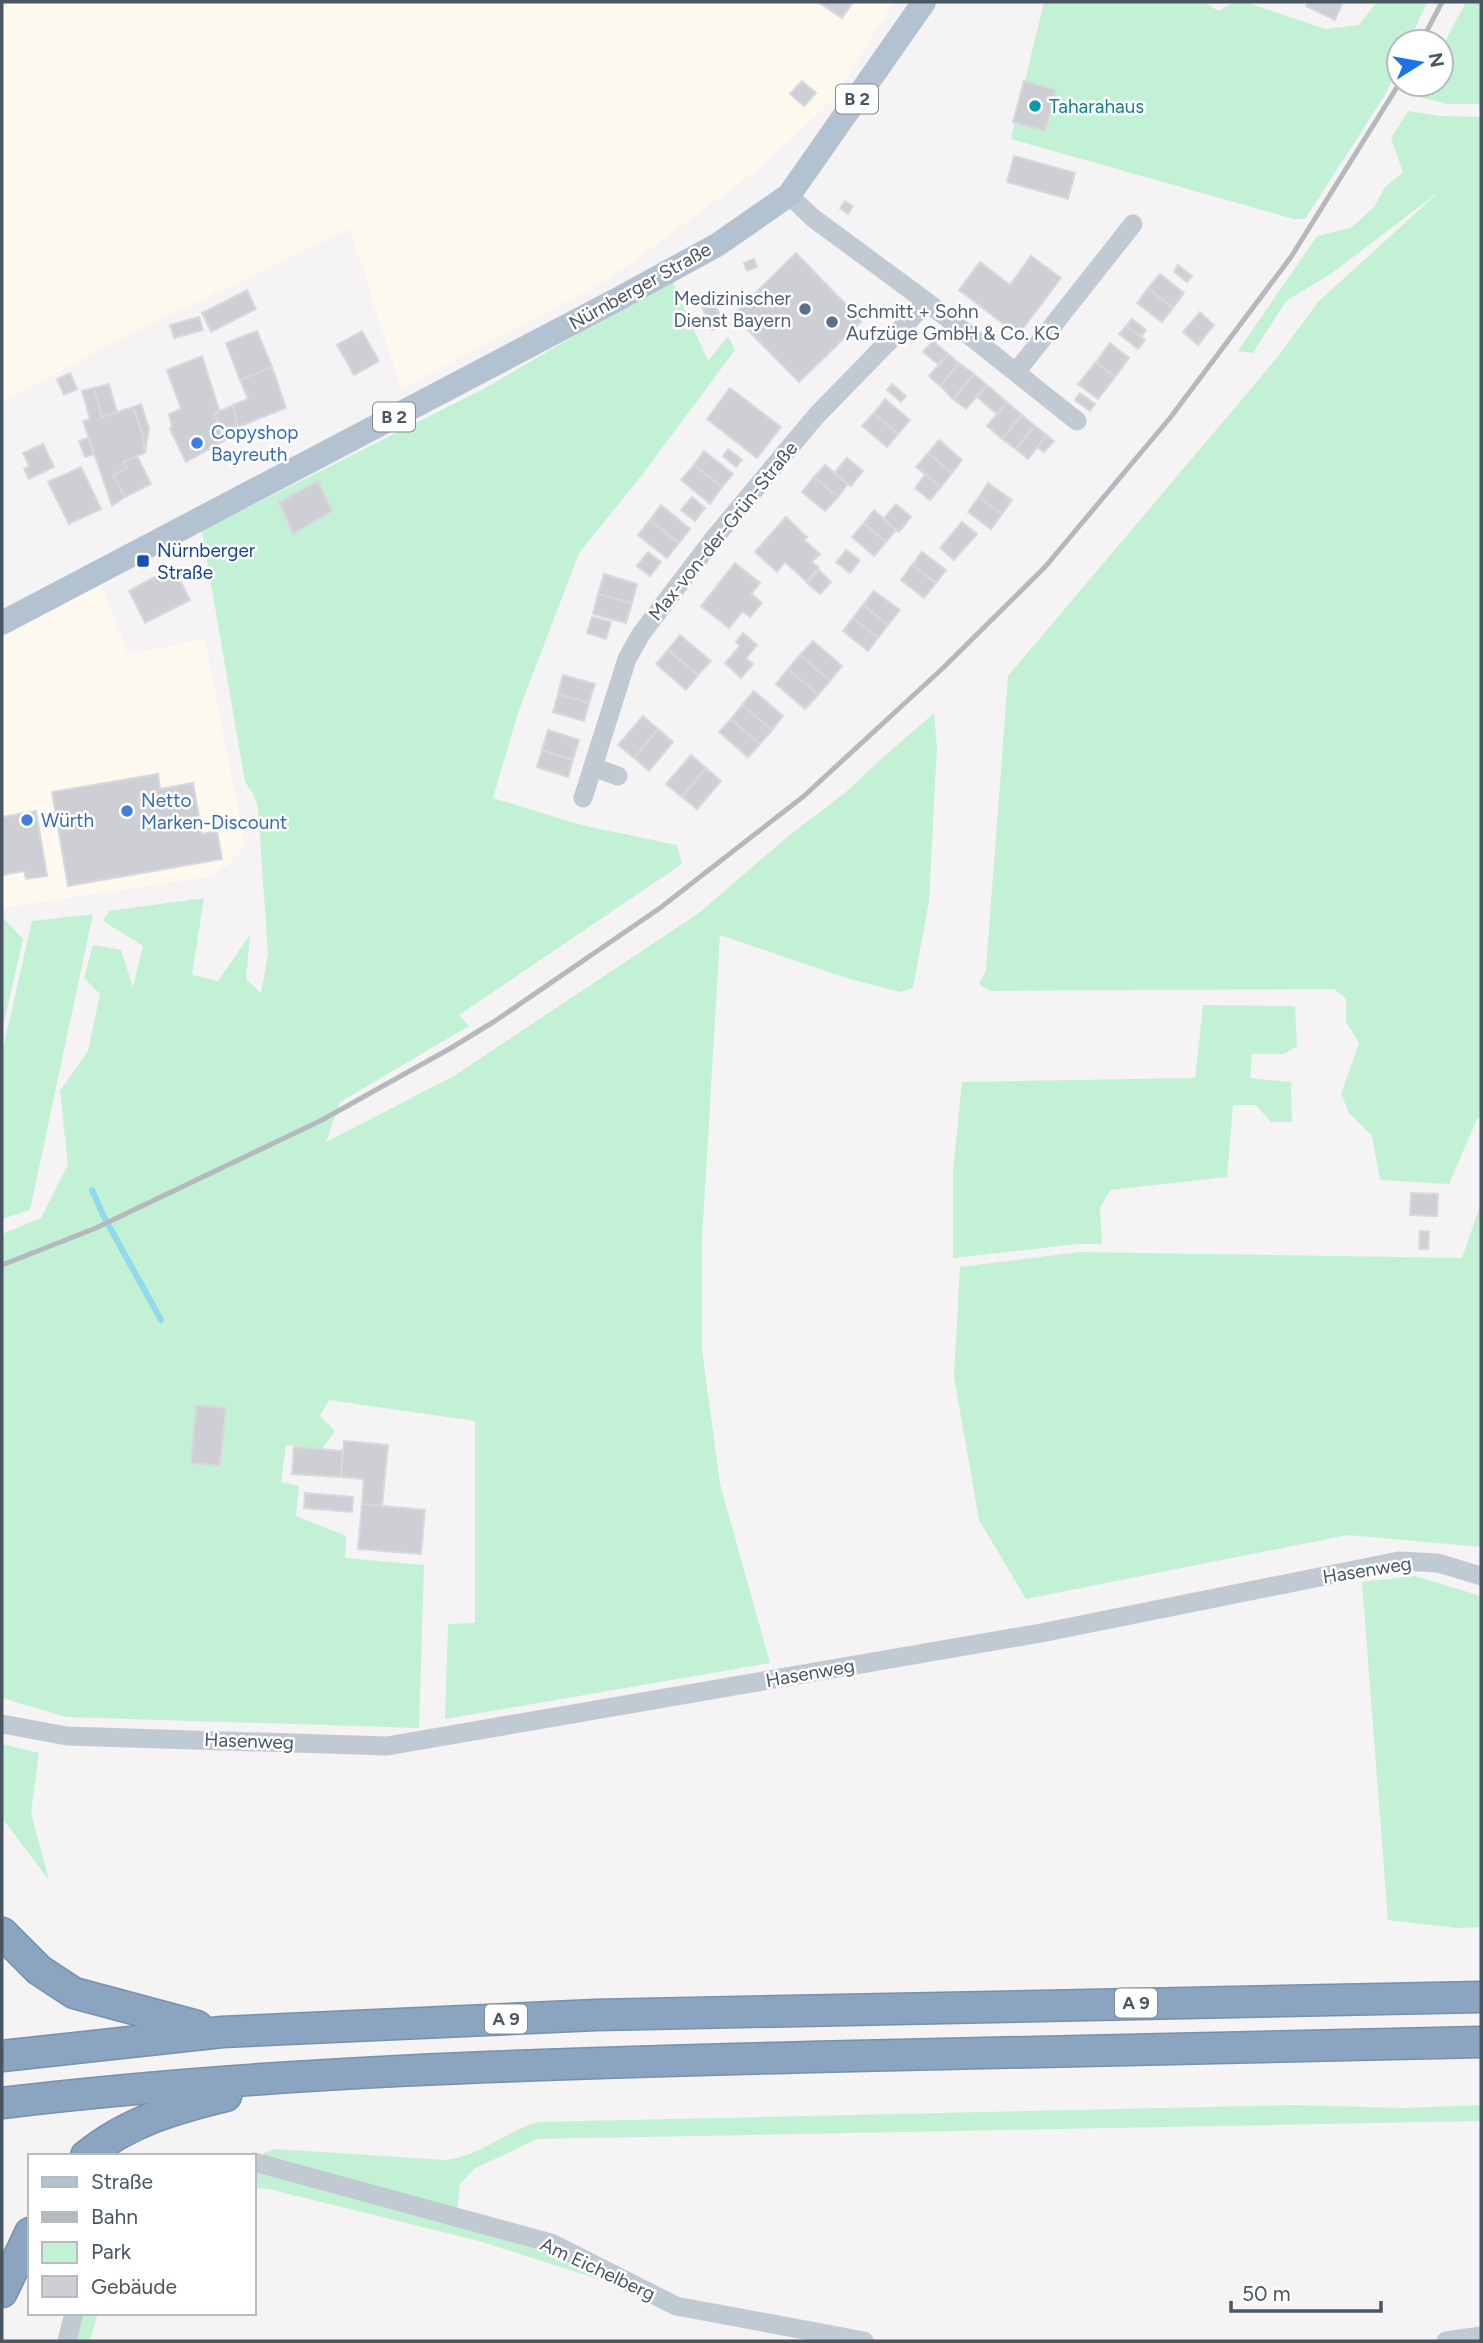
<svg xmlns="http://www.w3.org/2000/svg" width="1483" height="2343" font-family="Figtree,sans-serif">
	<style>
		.commercial { fill: #fdf9ef }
		.green { fill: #c3f1d5 }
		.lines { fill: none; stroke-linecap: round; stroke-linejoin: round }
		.stream { stroke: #90daee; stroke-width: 6 }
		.building { fill: #cdcfd5; stroke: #d7d9de; stroke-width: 2 }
		.highway-casing { stroke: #7690ad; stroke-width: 33 }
		.minor { stroke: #c1cad2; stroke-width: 19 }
		.major { stroke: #b3c2d1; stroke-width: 24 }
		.highway { stroke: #8ba5c1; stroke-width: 30 }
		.rail { stroke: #b5b8bd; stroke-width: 5 }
		.culture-dot { fill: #0f9aa8; stroke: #fff; stroke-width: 2.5 }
		.service-dot { fill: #5c6f8a; stroke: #fff; stroke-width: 2.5 }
		.shop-dot { fill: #3f7fe0; stroke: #fff; stroke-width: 2.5 }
		.transit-dot { fill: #1a4fb4; stroke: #fff; stroke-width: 2.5 }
		.labels { text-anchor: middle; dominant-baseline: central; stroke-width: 5; stroke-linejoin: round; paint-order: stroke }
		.shield { fill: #fff; stroke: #808990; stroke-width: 2 }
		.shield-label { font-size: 18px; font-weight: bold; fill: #4a5661 }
		.culture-label { font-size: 19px; fill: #0d838f; stroke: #fff; text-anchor: start }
		.street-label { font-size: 19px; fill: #4a5661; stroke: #fff }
		.service-label { font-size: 19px; fill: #4e5e75; stroke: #fff; text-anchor: end }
		.shop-label { font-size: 19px; fill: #366cbe; stroke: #fff; text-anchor: start }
		.transit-label { font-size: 19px; fill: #164399; stroke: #fff; text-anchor: start }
	</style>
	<rect width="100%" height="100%" fill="#f5f3f3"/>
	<path class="commercial" d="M2,2H893L834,99L761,167L611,278L401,389L350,229L140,329L2,402Z
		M99,579L128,654L205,639L245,846L227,866L208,877L2,908V631Z"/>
	<path class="green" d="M1044,2H1205L1218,11L1235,2H1245L1325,29L1359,25L1377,2H1427L1409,42H1399V65L1385,95L1305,219H1294L1011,139Z
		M1466,2H1481V104H1448L1416,96L1423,84H1441V49Z
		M1408,111L1441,116L1481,117V1114L1477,1119L1449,1184L1380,1180L1372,1136L1349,1113L1341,1094L1359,1043L1346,1022V998L1334,989L990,991L979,984L986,970L1008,676L1276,359L1318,302L1440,191L1332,273L1286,301L1253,353L1238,351L1317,236L1351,228L1374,207L1385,187L1403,172L1391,138Z
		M671,279L708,361L728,336L735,350L642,475L579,553L518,713L493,798L581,825L677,845L682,864L459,1015L469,1026L340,1102L326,1142L454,1076L699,913L792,833L845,793L880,760L934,713L937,747L929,901L913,988L900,992L846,978L720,935L702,1239V1350L720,1484L770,1663L445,1719L448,1624L475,1623V1421L329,1400L320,1416L335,1431L322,1449L286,1445L281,1482L299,1486L296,1516L346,1536L345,1558L424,1565L419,1728L66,1717L2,1698V1234L41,1218L68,1165L60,1091L88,1051L100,994L84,978L93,945L121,950L133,987L143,946L103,921L109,911L204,898L192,975L218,981L250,935L246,979L261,993L268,954L258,808L254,795L245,782L202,531L489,386Z
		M93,914L30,1210L2,1219V1053L32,921Z
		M2,917L23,939L2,1031Z
		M1203,1005L1295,1006L1297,1046L1284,1054H1252L1250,1078L1291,1082L1292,1122H1271L1256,1105H1233L1227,1177L1110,1190L1100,1208L1102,1244H1078L953,1258V1171L962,1082L1195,1078Z
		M1481,1203V1547L1348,1535L1026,1599L979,1520L954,1377L960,1267L1080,1252L1462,1258Z
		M1415,1576L1481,1596V1927L1457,1928L1388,1920L1362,1582Z
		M2,1744L39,1753L31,1813L49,1880L2,1818Z
		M1295,2105L1405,2108L1481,2105V2121L537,2139L474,2169L460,2184L456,2218L551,2243L657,2298L479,2241L268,2189L254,2188V2162L264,2153L274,2149L446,2160C480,2156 505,2132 537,2122Z
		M74,2313H98L90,2341H67Z"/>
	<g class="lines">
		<path class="stream" d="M92,1190L103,1215L161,1320"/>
	</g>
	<path class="building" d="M818,2H853L842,18Z
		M1308,2H1343L1335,20L1306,6Z
		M802,81L816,93L804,106L790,94Z
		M1024,81L1056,90L1045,131L1013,122Z
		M1014,156L1075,173L1068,199L1007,182Z
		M845,201L853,206L848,214L840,208Z
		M796,253L862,321L799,382L733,315Z
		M1031,256L1061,278L1018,335L959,290L980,262L1010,285Z
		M754,259L757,267L747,271L744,263Z
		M1178,265L1192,276L1187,282L1174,272Z
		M1160,274L1184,293L1173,308L1148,288Z
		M1148,288L1173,308L1162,322L1137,303Z
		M247,290L256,309L211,332L202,313Z
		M713,300L724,324L712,330L701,305Z
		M1200,312L1214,325L1198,345L1183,332Z
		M199,317L203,330L174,338L170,325Z
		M1132,319L1146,330L1141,337L1126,326Z
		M1126,326L1145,340L1138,349L1119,334Z
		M257,331L272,367L240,380L226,343Z
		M362,331L379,361L354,375L337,345Z
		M933,341L948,354L939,365L923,352Z
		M1110,343L1129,358L1115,377L1096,362Z
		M948,354L959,363L940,386L929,376Z
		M202,356L219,410L214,414L227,439L186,462L170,429L172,426L169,414L181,409L167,370Z
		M1096,362L1115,377L1098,399L1078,384Z
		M959,363L974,374L953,399L940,386Z
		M272,367L286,408L238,427L233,405L248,399L240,380Z
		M70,373L77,389L64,395L57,379Z
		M974,374L987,385L966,409L953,399Z
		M109,384L117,412L102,417L94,388Z
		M892,384L906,396L901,402L887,390Z
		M987,385L1007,402L997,414L977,397Z
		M94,388L102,417L133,407L142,432L145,453L124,462L127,468L113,475L125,497L112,506L83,421L90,419L82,391Z
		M730,388L781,427L757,458L707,419Z
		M1080,393L1095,404L1090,411L1075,400Z
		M885,399L910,420L898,434L874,413Z
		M1007,402L1022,415L1002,439L987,426Z
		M141,404L149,428L145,453L142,432L133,407Z
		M233,405L238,427L224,434L214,414Z
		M874,413L898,434L887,447L862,426Z
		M1022,415L1035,426L1016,449L1002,439Z
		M1035,426L1047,435L1028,459L1016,449Z
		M1047,435L1054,441L1044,452L1037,447Z
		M88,438L94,454L85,457L79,441Z
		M939,440L962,460L952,473L928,453Z
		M43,444L54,467L29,479L24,469L29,466L23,453Z
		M728,449L742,460L736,467L723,456Z
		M704,451L733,474L722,487L694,465Z
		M928,453L952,473L941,487L916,467Z
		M137,456L151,484L125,497L113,475L127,468L124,462Z
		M847,458L863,471L851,486L834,473Z
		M694,465L722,487L710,504L681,480Z
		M825,465L848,484L838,497L814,477Z
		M81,467L101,509L69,524L48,482Z
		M925,475L941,487L930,500L915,488Z
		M814,477L838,497L825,511L802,492Z
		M318,481L332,511L293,534L279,502Z
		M988,483L1012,500L1002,514L979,497Z
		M692,497L705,508L695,521L681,510Z
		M979,497L1002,514L991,529L968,512Z
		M896,504L911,517L899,532L883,519Z
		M661,505L690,529L679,543L650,520Z
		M874,510L896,530L886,542L864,523Z
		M786,517L807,537L804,540L820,554L812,562L819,568L806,581L785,562L777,572L755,552Z
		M650,520L679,543L667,558L638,535Z
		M962,522L977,534L954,560L940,548Z
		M864,523L886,542L874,556L852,537Z
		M846,550L860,560L850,573L836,562Z
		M648,552L661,562L650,576L637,566Z
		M922,552L946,570L936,583L912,565Z
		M735,563L760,583L751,594L762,603L750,617L743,611L729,628L701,606Z
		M912,565L936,583L924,598L901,580Z
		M173,567L190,600L145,623L129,591Z
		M819,570L831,582L820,594L807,583Z
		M604,574L637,584L632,603L598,594Z
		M874,591L900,610L888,625L863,605Z
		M598,594L632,603L626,623L593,614Z
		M863,605L888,625L878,638L853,618Z
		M592,617L611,622L606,639L587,633Z
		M853,618L878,638L868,651L843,631Z
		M743,633L757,645L746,658L753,664L741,678L725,663L740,646L736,642Z
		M680,635L711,661L698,675L668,650Z
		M813,641L842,666L830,681L800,655Z
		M668,650L698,675L686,690L656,664Z
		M800,655L830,681L818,695L788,669Z
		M788,669L818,695L805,709L776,684Z
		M563,675L595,684L589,703L558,694Z
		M754,691L783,716L772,730L742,705Z
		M558,694L589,703L584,721L553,712Z
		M742,705L772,730L760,744L731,719Z
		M643,716L658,729L634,758L618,745Z
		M731,719L760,744L748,757L719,732Z
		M658,729L673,742L649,771L634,758Z
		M548,730L579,740L573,760L542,750Z
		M542,750L573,760L568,777L537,767Z
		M691,755L706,768L682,797L666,784Z
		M706,768L721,781L697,809L682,797Z
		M158,774L160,789L193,783L202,834L217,831L222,859L68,886L52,792Z
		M36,811L47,876L26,879L24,871L2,875V817Z
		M1411,1193L1438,1194L1437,1216L1410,1215Z
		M1420,1231L1429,1232L1428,1249H1419Z
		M196,1405L226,1408L220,1466L191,1463Z
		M344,1441L388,1445L382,1506L362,1504L364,1479L341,1477Z
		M294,1447L343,1451L341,1477L292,1474Z
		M305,1493L353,1497L352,1512L304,1508Z
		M362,1504L425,1510L421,1554L358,1549Z"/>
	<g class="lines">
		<g class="highway-casing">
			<path id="highway" d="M2,1933L39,1970L74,1993L197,2026
				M2,2056L222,2032L596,2015L1481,1997
				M2,2103C271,2071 541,2064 811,2057C1035,2051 1258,2045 1481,2042
				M86,2156C127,2122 176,2108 226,2096
				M2,2292L30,2233"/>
		</g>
		<path class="minor" d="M789,195L813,218L927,302L1077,421
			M1016,372L1133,224
			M593,767L618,776
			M583,798L627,659L641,634L715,537L816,416L927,302
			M2,1724L67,1736L387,1746L1041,1633L1399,1561L1438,1563L1481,1576
			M254,2162L551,2243L676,2306L864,2341
			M67,2341L74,2313
			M1446,2341L1481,2336"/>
		<path class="major" d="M2,623L620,298L717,245L789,195L924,2"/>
		<use href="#highway" class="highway"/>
		<path class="rail" d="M1421,42L1442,2
			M2,1265L96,1228L322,1120L451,1048L495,1021L660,908L804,796L943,668L1045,567L1170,418L1291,257L1399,84"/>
	</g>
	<circle class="culture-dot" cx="1035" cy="106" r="7"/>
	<g class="service-dot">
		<circle cx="805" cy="309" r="7"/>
		<circle cx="832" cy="322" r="7"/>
	</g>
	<g class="shop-dot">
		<circle cx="197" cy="443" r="7"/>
		<circle cx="127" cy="811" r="7"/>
		<circle cx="27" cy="820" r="7"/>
	</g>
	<rect class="transit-dot" x="136" y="554" width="14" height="14" rx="3.5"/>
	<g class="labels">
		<g class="shield">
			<rect x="836" y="84.5" width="42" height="29" rx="5"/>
			<rect x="373" y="402.5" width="42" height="29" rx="5"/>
			<rect x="1115" y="1988.5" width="42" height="29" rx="5"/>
			<rect x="485" y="2004.5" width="42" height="29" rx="5"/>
		</g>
		<g class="shield-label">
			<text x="857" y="99">B 2</text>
			<text x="394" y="417">B 2</text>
			<text x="1136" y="2003">A 9</text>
			<text x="506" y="2019">A 9</text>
		</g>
		<g class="culture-label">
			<text x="1049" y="106">Taharahaus</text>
		</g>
		<g class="street-label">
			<text transform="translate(640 286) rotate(-29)">Nürnberger Straße</text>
			<text transform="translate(723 531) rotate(-51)">Max-von-der-Grün-Straße</text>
			<text transform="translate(1367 1570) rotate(-9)">Hasenweg</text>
			<text transform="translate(810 1673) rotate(-10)">Hasenweg</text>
			<text transform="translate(249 1741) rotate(2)">Hasenweg</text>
			<text transform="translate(598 2269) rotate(25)">Am Eichelberg</text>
		</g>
		<g class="service-label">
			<text x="791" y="298">Medizinischer<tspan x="791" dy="22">Dienst Bayern</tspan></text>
			<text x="846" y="311" text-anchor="start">Schmitt + Sohn<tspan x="846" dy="22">Aufzüge GmbH &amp; Co. KG</tspan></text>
		</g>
		<g class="shop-label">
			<text x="211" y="432">Copyshop<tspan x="211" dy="22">Bayreuth</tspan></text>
			<text x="141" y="800">Netto<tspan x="141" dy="22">Marken-Discount</tspan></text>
			<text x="41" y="820">Würth</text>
		</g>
		<g class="transit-label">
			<text x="157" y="550">Nürnberger<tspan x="157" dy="22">Straße</tspan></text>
		</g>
	</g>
	<rect width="1483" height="2343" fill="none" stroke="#4a5661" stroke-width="7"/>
	<rect x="28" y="2154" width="228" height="161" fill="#ffffff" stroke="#b7bbc0" stroke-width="2"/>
	<rect x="42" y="2177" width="35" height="10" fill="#b3c2d1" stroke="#b7bbc0" stroke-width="2"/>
	<text x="91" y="2189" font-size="21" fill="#4a5661">Straße</text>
	<rect x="42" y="2212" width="35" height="10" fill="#b5b8bd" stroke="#b7bbc0" stroke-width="2"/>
	<text x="91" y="2224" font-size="21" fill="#4a5661">Bahn</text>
	<rect x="42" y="2242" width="35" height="21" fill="#c3f1d5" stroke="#b7bbc0" stroke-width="2"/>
	<text x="91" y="2259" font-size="21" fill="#4a5661">Park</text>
	<rect x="42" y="2276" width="35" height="21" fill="#cdcfd5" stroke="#b7bbc0" stroke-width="2"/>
	<text x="91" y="2294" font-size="21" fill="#4a5661">Gebäude</text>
	<g transform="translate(1420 63) rotate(79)"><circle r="33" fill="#ffffff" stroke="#b7bbc0" stroke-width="2"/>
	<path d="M0-5L12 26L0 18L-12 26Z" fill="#1a73e8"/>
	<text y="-10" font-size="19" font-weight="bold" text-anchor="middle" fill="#4a5661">N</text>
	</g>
	<path d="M1231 2301v10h150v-10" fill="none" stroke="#4a5661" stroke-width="3.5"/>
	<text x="1242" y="2301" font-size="21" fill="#4a5661" stroke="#ffffff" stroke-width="5" paint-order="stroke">50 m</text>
</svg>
